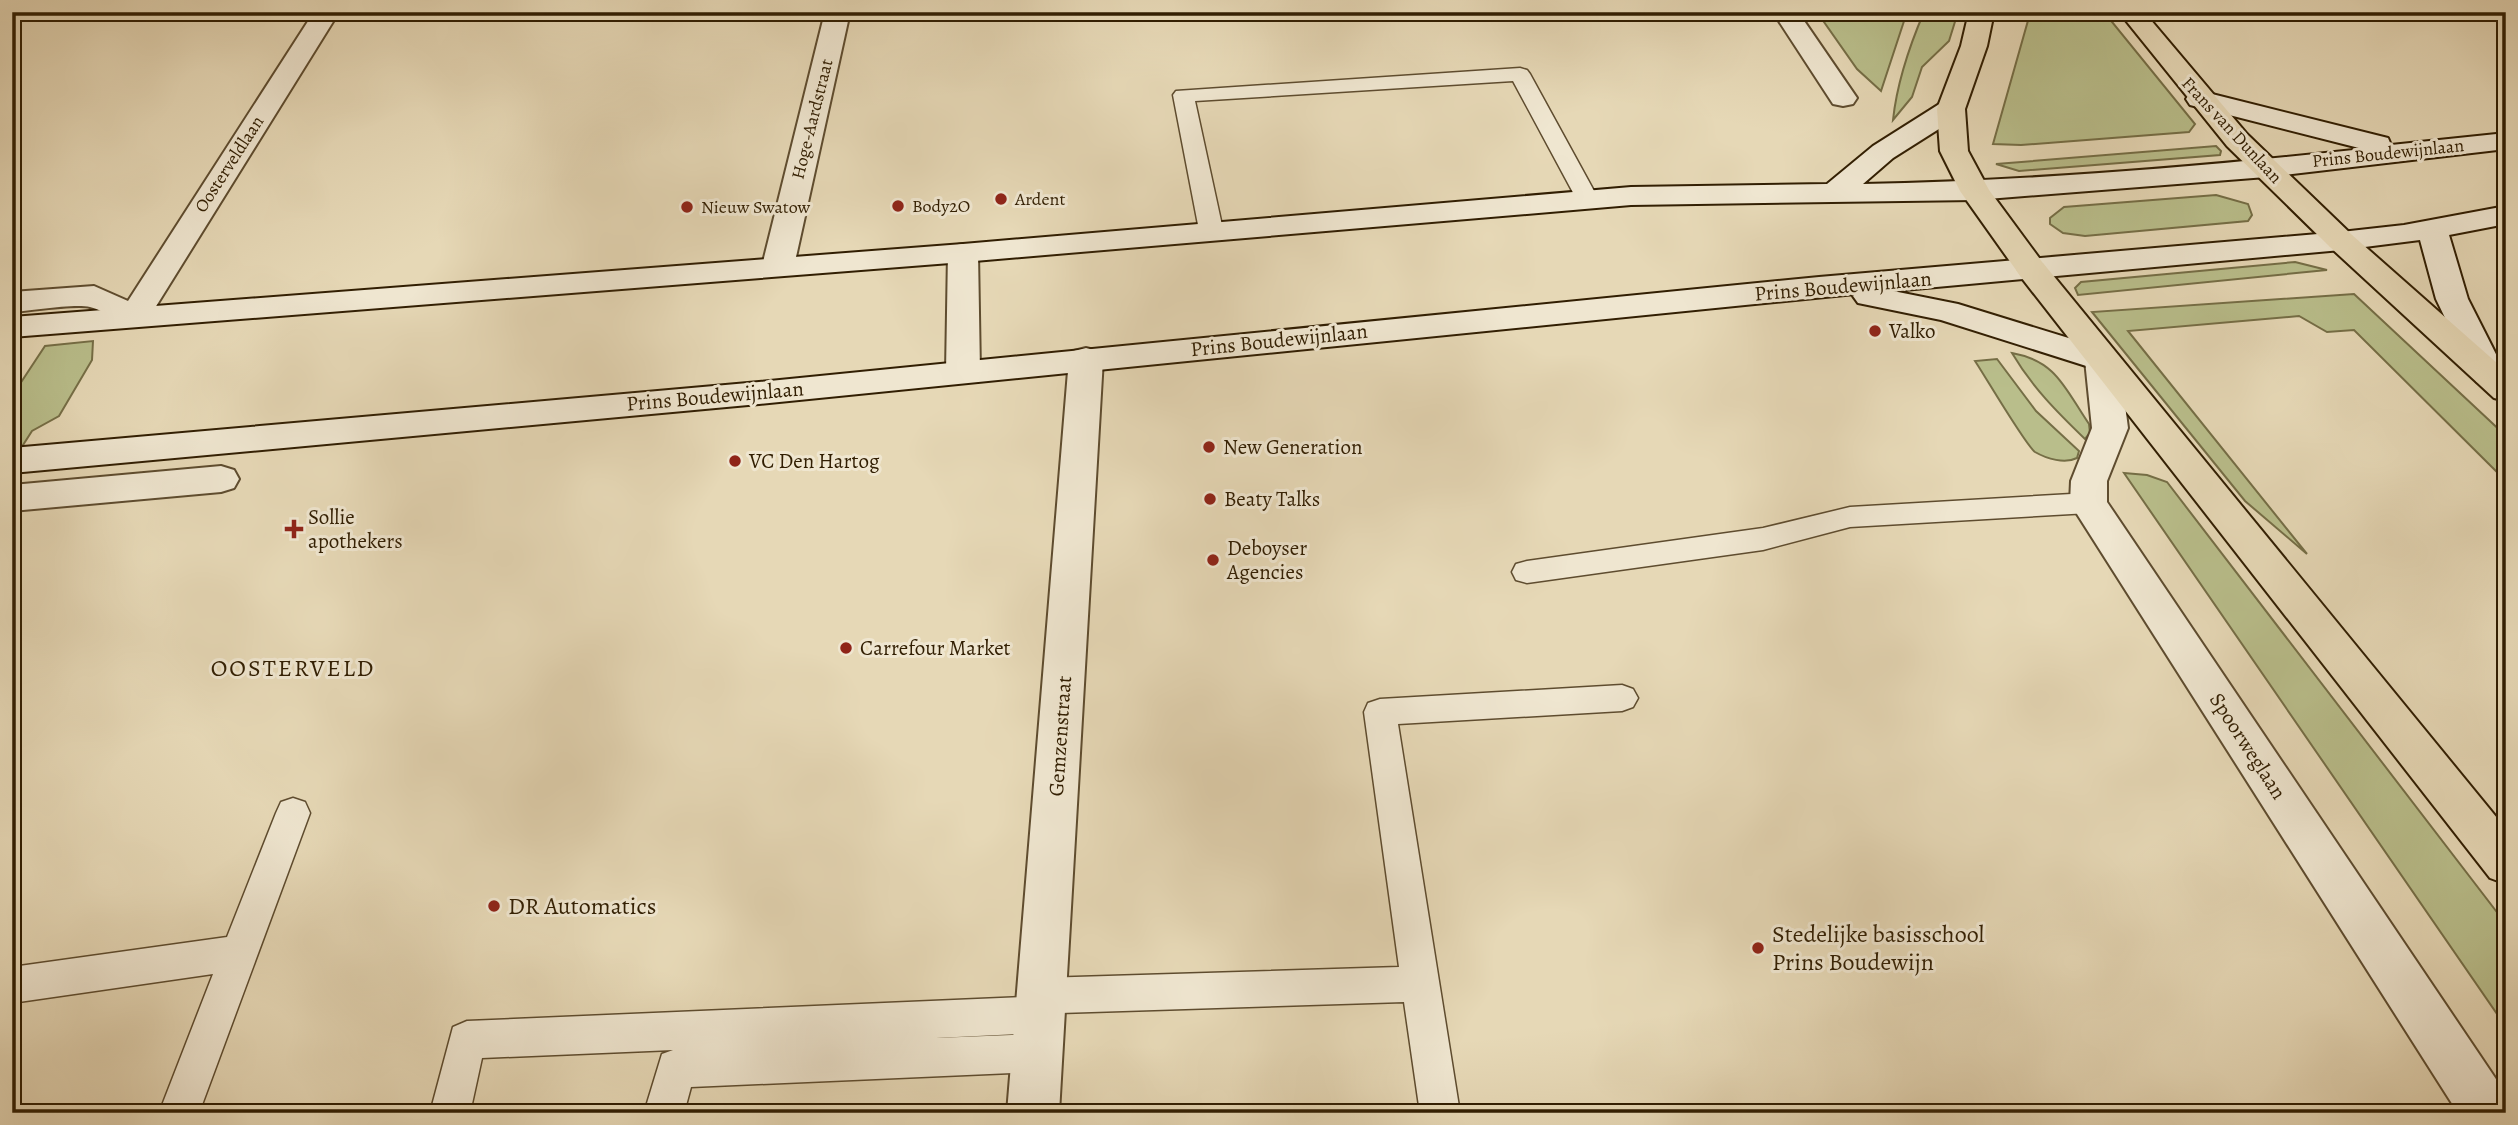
<svg xmlns="http://www.w3.org/2000/svg" width="2518" height="1125" font-family="Alegreya,serif">
	<style>
		.green { fill: #b9be8b; stroke: #756e46; stroke-width: 2 }
		.lines { fill: none; stroke-linecap: round; stroke-linejoin: round }
		.service-casing { stroke: #5e4c2f; stroke-width: 3 }
		.minor-casing { stroke: #5e4c2f; stroke-width: 4 }
		.secondary-casing { stroke: #311e02; stroke-width: 4 }
		.primary-casing { stroke: #311e02; stroke-width: 4 }
		.trunk-casing { stroke: #311e02; stroke-width: 4 }
		.service { fill: #efe6d0; fill-rule: evenodd }
		.minor { fill: #efe6d0; fill-rule: evenodd }
		.secondary { fill: #efe6d0; fill-rule: evenodd }
		.primary { fill: #e6d8b6; fill-rule: evenodd }
		.trunk { fill: #e6d8b6; fill-rule: evenodd }
		.poi-dot { fill: #8f2418; stroke: #efe6d0; stroke-width: 2.5 }
		.labels { text-anchor: middle; dominant-baseline: central; stroke-width: 6; stroke-linejoin: round; paint-order: stroke }
		.far-street-label { font-size: 18px; fill: #311e02; stroke: #efe6d0 }
		.far-poi-label { font-size: 18px; fill: #311e02; stroke: #efe6d0; text-anchor: start }
		.street-label { font-size: 21px; fill: #311e02; stroke: #efe6d0 }
		.poi-label { font-size: 21px; fill: #311e02; stroke: #efe6d0; text-anchor: start }
		.quarter-label { font-size: 24px; letter-spacing: 2px; fill: #311e02; stroke: #efe6d0 }
		.near-poi-label { font-size: 24px; fill: #311e02; stroke: #efe6d0; text-anchor: start }
	</style>
	<rect width="100%" height="100%" fill="#e6d8b6"/>
	<filter id="stains"><feTurbulence type="fractalNoise" baseFrequency=".00286" numOctaves="4"/><feColorMatrix values="0 0 0 0 .2 0 0 0 0 .09 0 0 0 0 .02 0 0 0 .5 -.17"/></filter>
	<radialGradient id="worn" r=".72"><stop offset=".6" stop-color="#630" stop-opacity="0"/><stop offset="1" stop-color="#630" stop-opacity=".3"/></radialGradient>
	<path class="green" d="M1817,12H1907L1881,91L1857,69Z
		M1924,12H1958L1949,41L1922,67L1912,97L1893,120C1897,82 1909,47 1924,12Z
		M2027,12H2104L2195,124L2189,132L2021,145L1993,144L2029,17Z
		M2216,146L2221,151L2220,155L2019,171L1996,164Z
		M2216,195L2248,204L2252,215L2248,221L2085,236L2063,233L2050,224V218L2064,207Z
		M2295,262L2327,270L2078,295L2075,288L2081,282Z
		M2354,294L2506,436V481L2354,330L2327,332L2299,316L2128,331L2307,554L2245,501L2092,312Z
		M93,341L92,360L59,416L32,431L23,445L12,446V396L45,346Z
		M2012,353C2057,361 2065,389 2089,424L2090,433L2085,439C2057,412 2032,387 2012,353Z
		M1997,359L2036,411L2079,451L2077,458C2065,464 2047,459 2035,452C2026,446 1985,376 1975,361Z
		M2124,473L2147,475L2167,482L2506,924V1027Z"/>
	<g class="lines">
		<g class="service-casing">
			<path id="service" d="M1520,68L1527,70L1530,74L1599,200L1596,205H1580L1577,200L1513,81L1195,101L1223,230L1219,235H1203L1199,230L1173,95L1176,91Z
				M2089,493L2099,496L2103,503L2099,510L2089,513L1850,527L1763,550L1527,583L1516,580L1512,572L1516,564L1527,561L1763,528L1850,507Z
				M1622,685L1633,689L1638,698L1633,707L1622,711L1398,724L1460,1113H1420L1404,1002L1060,1013L1055,1028L1041,1033L936,1038L1038,1034L1052,1039L1058,1053L1052,1067L1038,1072L691,1087L684,1113H644L662,1054L673,1050L482,1058L470,1113H430L453,1027L467,1021L1024,997L1029,983L1042,978L1399,967L1364,712L1368,703L1380,699Z
				M293,798L305,802L310,813L199,1113H159L213,974L12,1003V967L227,937L276,813L281,802Z"/>
		</g>
		<g class="minor-casing">
			<path id="minor" d="M314,12H339L145,324C121,330 111,312 90,307C75,303 30,311 12,312V292L94,286L128,301Z
				M825,12H850L794,266L789,273L778,275L767,273L762,266Z
				M1773,12H1798L1857,98L1853,104L1843,106L1833,104Z
				M963,244L974,246L978,253L980,372L975,380L963,383L951,380L946,372L948,253L952,246Z
				M1086,348L1098,351L1103,359L1059,1113H1007L1069,359L1074,351Z
				M2102,349L2114,352L2119,360L2128,428L2107,481V502L2506,1094V1113H2458L2070,503L2071,481L2092,428L2085,360L2090,352Z
				M221,466L234,470L239,479L234,488L221,492L12,511V485Z"/>
		</g>
		<g class="secondary-casing">
			<path id="secondary" d="M2200,91L2388,138L2391,145L2506,133V149L2266,177L1975,200L1631,205L963,262L12,337V317L963,244L1631,187L1827,184L1873,146L1941,103L1951,101L1961,103L1965,109L1961,115L1893,158L1863,184C2030,181 2197,167 2363,149L2190,105L2186,99L2190,93Z
				M2506,206V224L2449,235L2468,299L2506,374L2501,382L2489,385L2477,382L2472,374L2436,299L2420,240L2341,250L1893,291L1958,304L2114,352L2119,360L2114,368L2102,371L1941,320L1858,303L1853,296L1855,294L759,404L12,473V448L759,382L1819,277L2341,232L2404,225Z"/>
		</g>
		<g class="primary-casing">
			<path id="primary" d="M1969,12H1994L1987,46L1965,109L1968,151L1989,190L2048,270L2043,277L2032,279L2021,277L1960,191L1940,151L1937,109L1961,46Z
				M2119,12H2144L2247,134L2352,235L2356,241L2352,247L2341,250L2330,247L2227,146Z"/>
		</g>
		<g class="trunk-casing">
			<path id="trunk" d="M2341,232L2352,235L2506,371V401L2494,398L2330,247L2326,241L2330,235Z
				M2032,261L2043,263L2506,829V884L2490,878L2021,277L2016,270L2021,263Z"/>
		</g>
		<use href="#service" class="service"/>
		<use href="#minor" class="minor"/>
		<use href="#secondary" class="secondary"/>
		<use href="#primary" class="primary"/>
		<use href="#trunk" class="trunk"/>
	</g>
	<g class="poi-dot">
		<circle cx="1001" cy="199" r="7"/>
		<circle cx="898" cy="206" r="7"/>
		<circle cx="687" cy="207" r="7"/>
		<circle cx="1875" cy="331" r="7"/>
		<circle cx="1209" cy="447" r="7"/>
		<circle cx="735" cy="461" r="7"/>
		<circle cx="1210" cy="499" r="7"/>
		<path d="M290.5 518.5h7v7h7v7h-7v7h-7v-7h-7v-7h7z"/>
		<circle cx="1213" cy="560" r="7"/>
		<circle cx="846" cy="648" r="7"/>
		<circle cx="494" cy="906" r="7"/>
		<circle cx="1758" cy="948" r="7"/>
	</g>
	<g class="labels">
		<g class="far-street-label">
			<text transform="translate(812 119) rotate(-76)">Hoge-Aardstraat</text>
			<text transform="translate(2232 130) rotate(47)">Frans van Dunlaan</text>
			<text transform="translate(2388 153) rotate(-6)">Prins Boudewijnlaan</text>
			<text transform="translate(229 164) rotate(-57)">Oosterveldlaan</text>
		</g>
		<g class="far-poi-label">
			<text x="1015" y="199">Ardent</text>
			<text x="912" y="206">Body2O</text>
			<text x="701" y="207">Nieuw Swatow</text>
		</g>
		<g class="street-label">
			<text transform="translate(1843 286) rotate(-5)">Prins Boudewijnlaan</text>
			<text transform="translate(1279 340) rotate(-6)">Prins Boudewijnlaan</text>
			<text transform="translate(715 396) rotate(-5)">Prins Boudewijnlaan</text>
			<text transform="translate(1060 736) rotate(-86)">Gemzenstraat</text>
			<text transform="translate(2248 746) rotate(57)">Spoorweglaan</text>
		</g>
		<g class="poi-label">
			<text x="1889" y="331">Valko</text>
			<text x="1223" y="447">New Generation</text>
			<text x="749" y="461">VC Den Hartog</text>
			<text x="1224" y="499">Beaty Talks</text>
			<text x="308" y="517">Sollie<tspan x="308" dy="24">apothekers</tspan></text>
			<text x="1227" y="548">Deboyser<tspan x="1227" dy="24">Agencies</tspan></text>
			<text x="860" y="648">Carrefour Market</text>
		</g>
		<g class="quarter-label">
			<text x="293" y="668">OOSTERVELD</text>
		</g>
		<g class="near-poi-label">
			<text x="508" y="906">DR Automatics</text>
			<text x="1772" y="934">Stedelijke basisschool<tspan x="1772" dy="28">Prins Boudewijn</tspan></text>
		</g>
	</g>
	<rect width="2518" height="1125" fill="none" stroke="#e6d8b6" stroke-width="42"/>
	<rect x="14" y="14" width="2490" height="1097" fill="none" stroke="#311e02" stroke-width="3.5"/>
	<rect x="21" y="21" width="2476" height="1083" fill="none" stroke="#311e02" stroke-width="2"/>
	<rect width="100%" height="100%" filter="url(#stains)"/>
	<rect width="100%" height="100%" fill="url(#worn)"/>
</svg>
